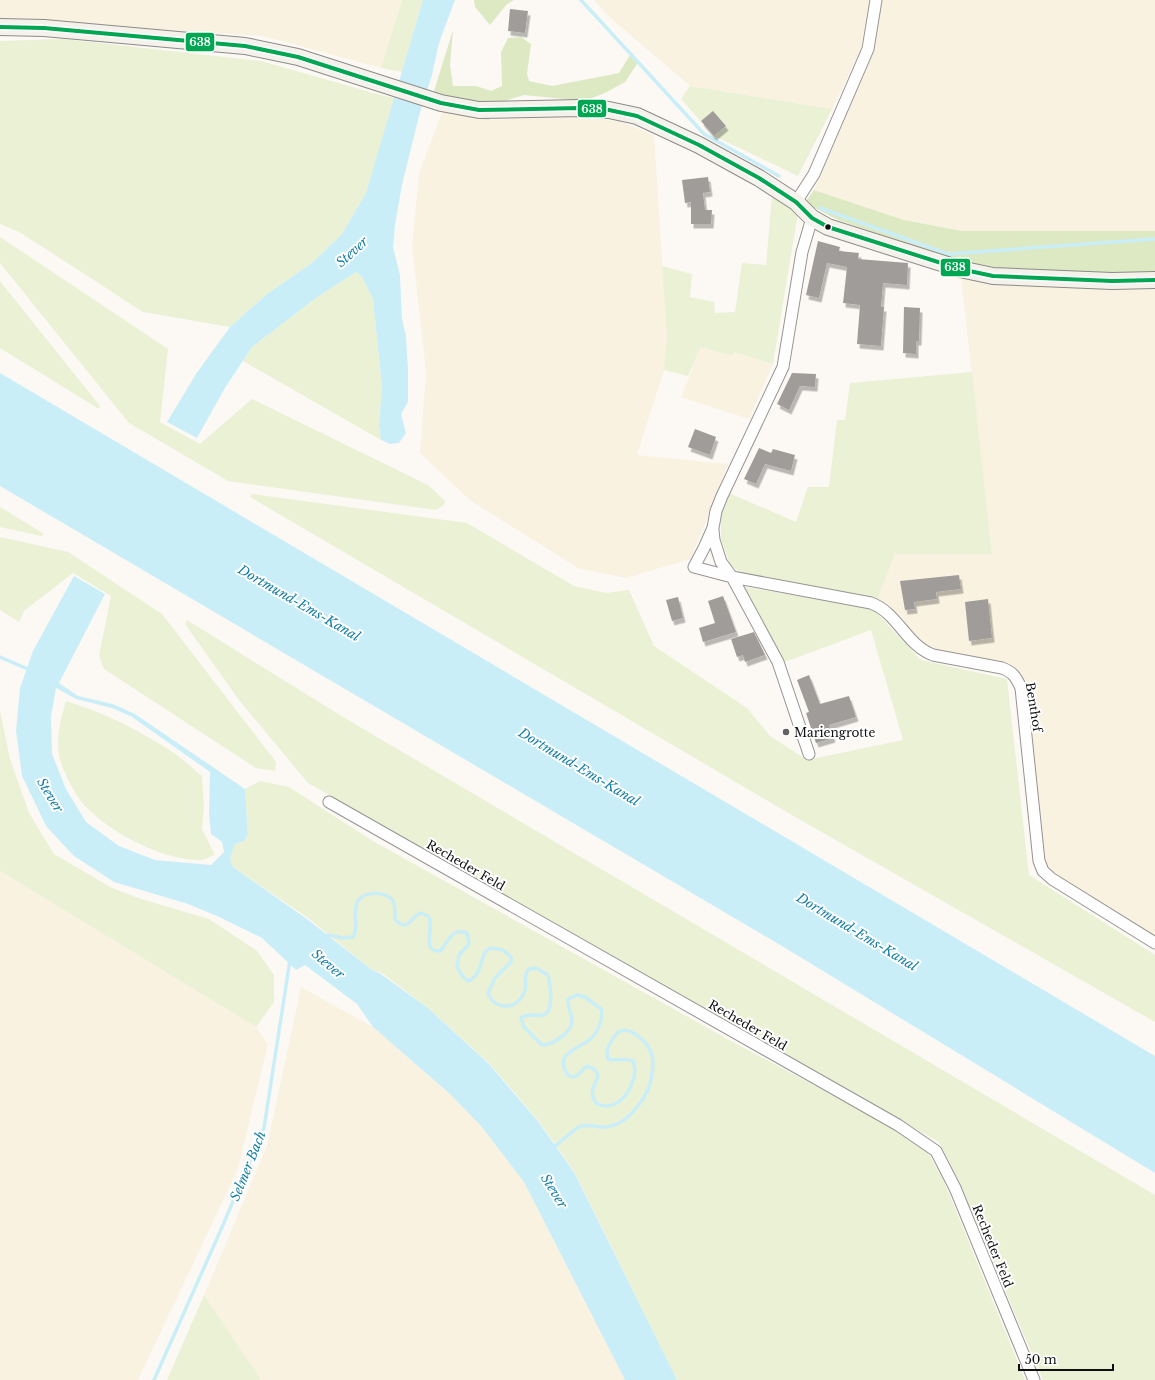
<svg xmlns="http://www.w3.org/2000/svg" width="1155" height="1380" font-family="'Libre Baskerville',serif">
	<style>
		.farmland { fill: #f9f2e1 }
		.green { fill: #eaf1d5 }
		.forest { fill: #dce9c2 }
		.water { fill: #caeef7; fill-rule: evenodd }
		.lines { fill: none; stroke-linecap: round; stroke-linejoin: round }
		.stream { stroke: #caeef7; stroke-width: 3.5 }
		.building { fill: #a09c9a; filter: url(#shadow) }
		.street-casing { stroke: #969493; stroke-width: 13 }
		.secondary-casing { stroke: #8c8b89; stroke-width: 18 }
		.street { stroke: #fffefe; stroke-width: 11 }
		.secondary { stroke: #f5f2eb; stroke-width: 16 }
		.bus-1-casing { stroke: #fff; stroke-width: 7 }
		.bus-1 { stroke: #00a651; stroke-width: 4 }
		.bus-dot { fill: #0f0f0f; stroke: #fff; stroke-width: 1.5 }
		.poi-dot { fill: #626160; stroke: #fff; stroke-width: 1.5 }
		.labels { text-anchor: middle; dominant-baseline: central; stroke-width: 4; stroke-linejoin: round; paint-order: stroke }
		.street-label { font-size: 12px; fill: #0f0f0f; stroke: #fff }
		.poi-label { font-size: 12px; fill: #0f0f0f; stroke: #fff; text-anchor: start }
		.water-label { font-size: 13px; font-style: italic; fill: #147ea6; stroke: #fff }
		.line-badge { stroke: #fff; stroke-width: 1.5 }
		.badge-label { font-size: 11px; text-anchor: middle; font-weight: bold; fill: #fff }
	</style>
	<defs>
		<filter id="shadow"><feDropShadow dx="2.5" dy="4.5" stdDeviation="0" flood-color="#0004"/></filter>
	</defs>
	<rect width="100%" height="100%" fill="#fcf9f5"/>
	<path class="farmland" d="M0,0H402L381,68L263,36L0,20Z
		M594,0H869L861,49L832,109L690,86L608,16Z
		M881,0H1155V231H962L904,220L814,190L873,48Z
		M443,110L489,120L566,116L619,121L654,135L667,337L664,370L637,455L728,464L691,559L625,578L578,568L471,501L420,453L426,372L412,246L419,173Z
		M960,269L1155,280V943L1043,871L1021,688L1010,663L925,648L877,600L895,554H992Z
		M701,347L732,356L734,352L773,364L749,419L681,397Z
		M0,871L256,1027L268,1044L238,1169L138,1380H0Z
		M301,987L373,1027L450,1094L481,1126L524,1182L625,1380H261L204,1295L267,1146Z"/>
	<path class="green" d="M402,0H423L402,72L381,68Z
		M63,39L261,61L384,96L395,98L366,193L342,234L312,263L267,294L230,327L143,312L21,233L0,224V41Z
		M690,86L832,109L798,176L714,136L681,99Z
		M772,196L798,213L773,364L734,352L732,356L701,347L688,376L664,370L667,337L662,266L692,274L690,297L714,302L715,313L735,312L742,263L766,265Z
		M0,237L168,349L160,422L200,444L252,399L428,485L445,501L444,505L436,510L228,481L129,423L0,263Z
		M356,272L362,277L373,299L382,387L379,425L381,440L243,361L252,347L316,298Z
		M0,281L100,406L99,409L0,348Z
		M972,372L992,554H895L877,600L743,574L730,565L721,539V515L729,493L796,522L808,487H829L837,420H845L850,383Z
		M252,494L467,523L574,586L606,593L629,590L654,646L747,708L770,736L807,760L903,740L871,630L782,663L744,587L872,608L921,660L1007,679L1029,875L1155,955V1022L797,818L250,497Z
		M0,507L41,532L44,534L41,536L0,527Z
		M0,537L68,552L162,614L276,762L275,771L256,768L104,669L99,656L111,596L73,573L24,611L19,622L0,610Z
		M187,620L343,717L1155,1195V1380H1043L958,1179L939,1142L308,783L239,700L185,624Z
		M66,701C102,712 139,730 171,751C182,758 192,768 202,776L204,806L202,829L215,855C210,856 203,861 198,860C160,859 111,833 85,806C76,797 61,768 59,755C56,736 61,719 66,701Z
		M0,711L10,759L29,813L54,854L112,888L141,899L209,919L257,951L274,975V1002L256,1027L0,871Z
		M260,781L289,787L373,841L731,1041L897,1130L928,1153L943,1179L1025,1380H677L574,1171L537,1119L488,1062L428,1008L382,973L372,970L308,918L233,867L230,859L235,844L244,841L248,835L245,789Z
		M204,1295L261,1380H167Z"/>
	<path class="forest" d="M474,0H514L507,4L490,25L475,7Z
		M453,30L450,65L453,86H476L491,91L502,86L501,52L508,38L521,37L531,44L527,74L529,81L552,86L619,73L632,52L637,64L625,82L605,93L584,101L524,95L501,102L489,120L457,115L430,104Z
		M814,190L904,220L962,231H1155V273L1132,275L1011,270L952,259L838,220L805,203Z"/>
	<path class="water" d="M423,0H455L439,43L432,75L419,116L402,185L395,225L393,247L400,275L402,319L406,336L408,370V402L401,414L406,433L399,443L390,444L381,440L379,425L382,387L373,299L362,277L356,272L316,298L252,347L225,388L197,438L167,422L196,374L230,327L267,294L312,263L342,234L366,193Z
		M0,373L1155,1056V1173L782,946L0,486Z
		M74,576L105,594L59,683L78,696L113,704L135,714L245,789L248,835L244,841L235,844L230,859L233,867L307,919L372,970L381,974L428,1008L488,1063L537,1120L574,1172L677,1380H625L524,1182L481,1126L450,1094L373,1027L357,1004L305,965L296,970L262,938L217,916L188,904L114,882L74,856L46,826L22,776L16,731L20,688L33,651ZM56,688L76,699L112,708L132,717L210,772L209,814L211,834L222,842L224,852L211,865L155,860L119,846L86,822L66,789L52,754L51,717Z"/>
	<g class="lines">
		<path class="stream" d="M581,0L704,134L779,176
			M820,208L948,254L1155,239
			M0,657L30,670
			M328,935L343,938L353,937C360,926 351,913 358,901C365,890 389,891 394,903C395,908 395,915 395,919C409,934 409,917 421,913L428,916C436,927 419,951 440,951C449,942 451,927 467,933L469,944L459,955L457,967L464,978L469,981C485,972 478,955 490,948L503,950L511,957V962L495,978L488,993C494,1010 516,1011 524,993C528,985 522,976 529,969L536,968L548,975C550,983 555,1012 543,1015C535,1017 529,1012 521,1018L524,1027L542,1045C552,1045 572,1033 572,1021C572,1013 567,1008 568,999L577,995L585,997L601,1009C603,1014 601,1019 600,1024C591,1048 577,1042 565,1057C560,1063 567,1081 576,1076C580,1074 583,1069 587,1066L594,1069L598,1075C595,1088 588,1090 596,1103C598,1104 602,1106 605,1106C625,1107 640,1077 633,1061C624,1057 617,1062 608,1059C606,1052 607,1048 611,1042C613,1038 616,1032 621,1031C631,1027 646,1042 650,1050C654,1057 653,1066 652,1074C650,1095 629,1124 607,1127C598,1128 587,1123 579,1127C571,1132 563,1140 555,1146
			M154,1380L223,1225L264,1128L290,960"/>
	</g>
	<path class="building" d="M510,9L528,11L525,33L508,31Z
		M713,111L726,126L714,136L701,121Z
		M708,177L710,192L703,193L705,210H712L711,224H691V202L685,203L682,180Z
		M818,241L840,247L839,251L859,253L858,259L908,263L907,285L883,283L881,307H884L881,346L857,344L860,305L843,303L847,267L827,263L819,298L806,295Z
		M904,307L920,308L919,341H916V354L903,353Z
		M792,373L816,374L815,387L800,386L789,410L777,404Z
		M695,429L716,437L710,455L688,447Z
		M759,448L771,453L773,449L795,455L791,471L765,464L756,484L744,479Z
		M959,575L961,589L936,592L937,599L914,602L915,609L905,610L900,581Z
		M723,596L736,632L703,642L699,628L715,623L708,601Z
		M678,597L683,618L672,621L666,600Z
		M988,599L992,638L969,641L965,602Z
		M754,632L765,655L745,662L743,655L737,657L731,639Z
		M809,675L820,704L849,696L856,717L829,725L833,738L816,743L806,713L809,712L797,680Z"/>
	<g class="lines">
		<g class="street-casing">
			<path id="street" d="M796,202L814,174L868,49L876,0
				M812,218L802,252L783,367L722,496L716,511L713,528L704,548L694,567L732,577L871,603C898,613 906,645 933,655L1002,668C1013,672 1016,677 1021,688L1039,861L1043,871L1052,879L1155,943
				M713,530L714,540L721,562L732,577L778,662L809,754
				M329,802L898,1125L936,1151L955,1188L1034,1380"/>
		</g>
		<g class="secondary-casing">
			<path id="secondary" d="M0,27L44,28L245,46L298,57L441,103L479,110L580,108L609,110L637,116L699,145L759,178L796,202L812,218L828,227L960,269L993,276L1112,281L1155,280"/>
		</g>
		<use href="#street" class="street"/>
		<use href="#secondary" class="secondary"/>
		<g class="bus-1-casing">
			<path id="bus-1" d="M0,27L44,28L245,46L298,57L441,103L479,110L580,108L609,110L637,116L699,145L759,178L796,202L812,218L828,227L960,269L993,276L1112,281L1155,280"/>
		</g>
		<use href="#bus-1" class="bus-1"/>
	</g>
	<circle class="bus-dot" cx="828" cy="227" r="3.5"/>
	<circle class="poi-dot" cx="786" cy="732" r="4"/>
	<g class="labels">
		<g class="street-label">
			<text transform="translate(1034 707) rotate(81)">Benthof</text>
			<text transform="translate(466 865) rotate(30)">Recheder Feld</text>
			<text transform="translate(748 1025) rotate(30)">Recheder Feld</text>
			<text transform="translate(993 1246) rotate(68)">Recheder Feld</text>
		</g>
		<g class="poi-label">
			<text x="794" y="732">Mariengrotte</text>
		</g>
		<g class="water-label">
			<text transform="translate(352 252) rotate(-42)">Stever</text>
			<text transform="translate(299 603) rotate(30)">Dortmund-Ems-Kanal</text>
			<text transform="translate(579 767) rotate(31)">Dortmund-Ems-Kanal</text>
			<text transform="translate(50 795) rotate(59)">Stever</text>
			<text transform="translate(857 932) rotate(31)">Dortmund-Ems-Kanal</text>
			<text transform="translate(328 964) rotate(40)">Stever</text>
			<text transform="translate(248 1166) rotate(-68)">Selmer Bach</text>
			<text transform="translate(554 1191) rotate(58)">Stever</text>
		</g>
	</g>
	<g class="line-badge">
		<rect x="185" y="32" width="30" height="20" rx="4" fill="#00a651"/>
		<rect x="577" y="99" width="30" height="19" rx="4" fill="#00a651"/>
		<rect x="940" y="258" width="31" height="19" rx="4" fill="#00a651"/>
	</g>
	<g class="badge-label">
		<text x="200" y="46">638</text>
		<text x="592" y="113">638</text>
		<text x="955" y="271">638</text>
	</g>
	<path d="M1019 1364v6h94v-6" fill="none" stroke="#0f0f0f" stroke-width="2"/>
	<text x="1025" y="1364" font-size="12" fill="#0f0f0f" stroke="#ffffff" stroke-width="3" paint-order="stroke">50 m</text>
</svg>
